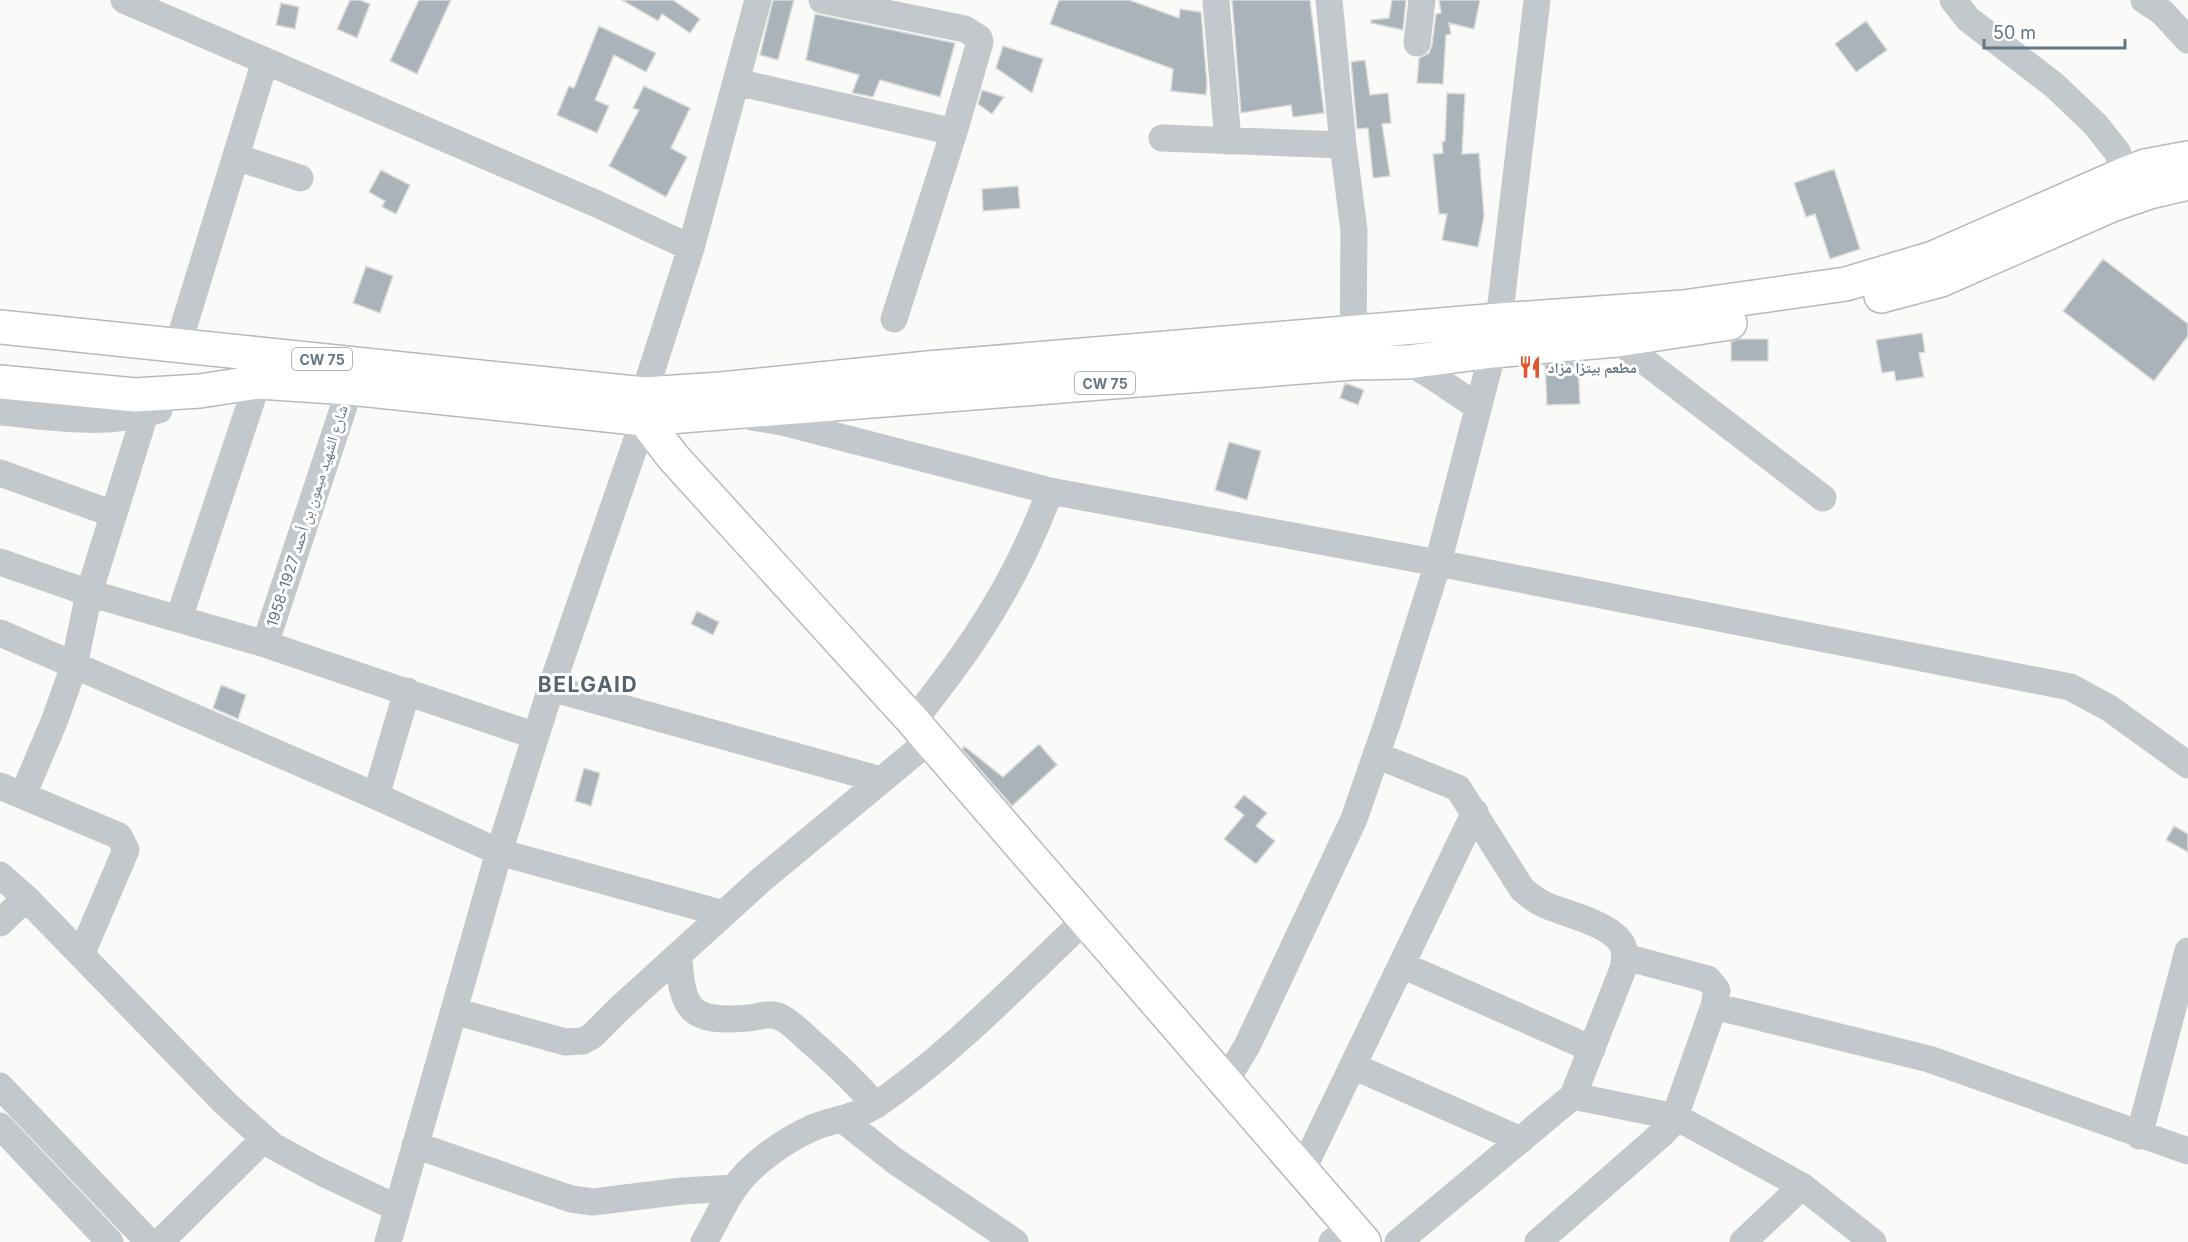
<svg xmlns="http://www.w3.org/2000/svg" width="2188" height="1242" font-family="Inter,'Noto Naskh Arabic',sans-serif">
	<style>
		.building { fill: #aab3b9; stroke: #dcdcda; stroke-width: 1.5 }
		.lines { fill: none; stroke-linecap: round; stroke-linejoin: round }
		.major-casing { stroke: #b5babe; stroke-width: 36 }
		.minor { stroke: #c3c8cc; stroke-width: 27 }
		.major { stroke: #fff; stroke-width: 33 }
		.labels { text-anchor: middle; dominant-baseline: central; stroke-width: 6; stroke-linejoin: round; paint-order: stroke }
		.shield { fill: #fff; stroke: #939fa8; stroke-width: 1.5 }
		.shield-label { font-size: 14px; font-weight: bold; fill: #657683 }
		.poi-label { font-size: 15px; font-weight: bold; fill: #657683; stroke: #fff; text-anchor: start }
		.street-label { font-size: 15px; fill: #657683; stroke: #fff }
		.district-label { font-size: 21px; font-weight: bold; letter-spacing: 1.5px; fill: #57646e; stroke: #fff }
	</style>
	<rect width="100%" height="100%" fill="#fafaf8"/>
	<path class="building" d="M350,0H360L370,4L357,38L337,29Z
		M419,0H451L417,74L390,61Z
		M622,0H673L700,19L690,33L662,14L658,21Z
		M773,0H794L778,60L760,55Z
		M1059,0H1129L1179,18L1180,9L1201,12L1207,84L1206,95L1171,91L1173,69L1050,24Z
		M1232,0H1310L1324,113L1293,117L1291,105L1241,113Z
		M1392,0H1406L1403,30L1371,23V20L1389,18Z
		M1439,0H1480L1474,29L1449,23L1451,34L1446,35L1443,84L1417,83L1419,58L1429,53L1432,45L1436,14L1441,13Z
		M281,3L299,7L295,29L276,25Z
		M815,14L955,43L940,97L880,80L873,97L852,93L859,75L806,60Z
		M1866,21L1887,50L1856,72L1835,44Z
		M599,26L656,53L646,72L614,55L595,100L609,106L597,133L557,115L569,86L574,88Z
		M1003,46L1043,59L1032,93L996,68Z
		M1365,60L1370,95L1388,93L1391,123L1382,124L1390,176L1373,178L1368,128L1357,129L1351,62Z
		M644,86L690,108L671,148L687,157L666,197L609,166L639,110L633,108Z
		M982,90L1004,97L992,114L978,104Z
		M1447,93L1465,94L1462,154L1479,153L1484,216L1478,247L1442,240L1447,214H1439L1433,154L1443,153L1442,142L1445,141Z
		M1834,169L1860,249L1830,259L1815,214L1806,217L1794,183Z
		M381,170L410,185L396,214L382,207L385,201L369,192Z
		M1018,186L1020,208L983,211L982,189Z
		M2103,259L2188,324V336L2154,381L2063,311Z
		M366,266L393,276L380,313L353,303Z
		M1922,333L1925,352L1919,353L1924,377L1896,381L1894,371L1882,373L1876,340Z
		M1738,339H1768V361H1731V342Z
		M1578,362L1580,404L1547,405L1545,365Z
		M1345,383L1364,390L1358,405L1340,398Z
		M1229,442L1261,451L1247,500L1215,490Z
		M697,611L719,622L713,635L691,624Z
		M221,685L246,695L238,719L213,708Z
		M1039,744L1057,765L1012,806L962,749L964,746L1003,777Z
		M584,768L600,773L591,806L575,801Z
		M1244,795L1267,813L1256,826L1275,841L1256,864L1224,839L1244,815L1234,807Z
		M2174,826L2188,834V852L2166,840Z"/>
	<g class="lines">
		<g class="major-casing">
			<path id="major" d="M1881,296L1941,280L2112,205L2150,192L2188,183
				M0,327L644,394L721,389L928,368L1499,320L1683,307L1846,284L1933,258L2122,175L2145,166L2188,158
				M0,382L135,395L200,391L258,382L350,388L644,419L1353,363L1408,362L1493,351L1617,340L1730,323
				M644,402V419L673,457L913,721L1364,1242"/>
		</g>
		<path class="minor" d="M124,0L597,204L691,248
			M822,0L965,29L979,38L980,42L954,132L894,319
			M1329,0L1343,145L1354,230L1353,351
			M1953,0L1968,19L2054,85L2095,124L2118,153L2122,175
			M2144,0L2162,12L2188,40
			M1216,1L1228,141
			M1417,43L1422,0
			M736,82L954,132
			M1162,138L1343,145
			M236,157L300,178
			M1617,340L1823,498
			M178,345L265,61
			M1408,362L1435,378L1478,407
			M644,394L691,248L758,0
			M0,412C54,417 107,427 159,410
			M752,417L782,422L1050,491L1438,563L2070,687L2109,708L2188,765
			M0,473L113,514
			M0,562L89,593L265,644L536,736
			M179,618L263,366
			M0,633L376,796L499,852L724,914
			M265,644L350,388
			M551,688L881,780
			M913,721C973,647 1017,580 1050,491
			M1376,755L1458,788L1522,889C1530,896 1536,901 1545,905C1566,914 1613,924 1623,946C1626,953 1624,962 1623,969L1573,1096L1398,1242
			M0,786L119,836L126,850L81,955
			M23,795L54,722L74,666L89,593L145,414
			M376,796L407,691
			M0,875L26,898L226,1104L273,1146L319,1171L397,1208
			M0,923L26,898
			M679,955C681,1011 691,1023 748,1018C759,1017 770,1012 780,1017C791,1022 800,1032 809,1040C833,1061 855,1081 875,1105
			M1402,965L1592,1049
			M1714,1006L1929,1059L2188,1151
			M454,1011L565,1042L583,1041L592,1036L620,1008L762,879L930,740
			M1353,1066L1521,1140
			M1225,1082L1247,1046L1354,819L1389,718L1438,563L1493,351L1499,320L1537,0
			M0,1086L149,1242
			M1573,1096L1676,1117L1802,1186L1873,1242
			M842,1119L895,1161L1015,1242
			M0,1126L110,1242
			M2139,1136L2188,951
			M415,1145L571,1199L593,1202L682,1191L734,1188
			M1302,1171L1475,812
			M160,1242L264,1139
			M388,1242L499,852L551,688L644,419
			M704,1242C714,1225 722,1206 733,1190C750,1164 784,1141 812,1128C833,1119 856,1118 876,1105C952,1053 1018,983 1085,920
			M1332,1242L1351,1227
			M1538,1242L1664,1132L1673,1122L1714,1006L1717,990L1708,979L1625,957
			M1743,1242L1802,1186"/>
		<use href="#major" class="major"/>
	</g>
	<defs>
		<g id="restaurant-bare" transform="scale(1.8)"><path d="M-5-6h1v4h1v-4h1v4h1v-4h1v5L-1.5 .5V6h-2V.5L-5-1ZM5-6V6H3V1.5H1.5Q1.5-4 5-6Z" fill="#e4572e" stroke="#fff" stroke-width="2.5" paint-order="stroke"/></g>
	</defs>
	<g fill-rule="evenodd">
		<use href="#restaurant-bare" x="1530" y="367"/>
	</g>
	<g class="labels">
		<g class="shield">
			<rect x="292" y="348" width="60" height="22" rx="4.5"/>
			<rect x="1075" y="372" width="60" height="22" rx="4.5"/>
		</g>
		<g class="shield-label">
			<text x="322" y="359">CW 75</text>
			<text x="1105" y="383">CW 75</text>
		</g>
		<g class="poi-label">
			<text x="1548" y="367">مطعم بيتزا مزاد</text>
		</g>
		<g class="street-label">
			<text transform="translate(307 516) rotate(-72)">شارع الشهيد ميمون بن أحمد 1927-1958</text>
		</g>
		<g class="district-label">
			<text x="588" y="684">BELGAID</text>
		</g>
	</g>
	<path d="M1984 39v9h141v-9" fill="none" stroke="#657683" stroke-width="3"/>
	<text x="1993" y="39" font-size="18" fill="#657683" stroke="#ffffff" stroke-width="4.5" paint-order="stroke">50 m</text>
</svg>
